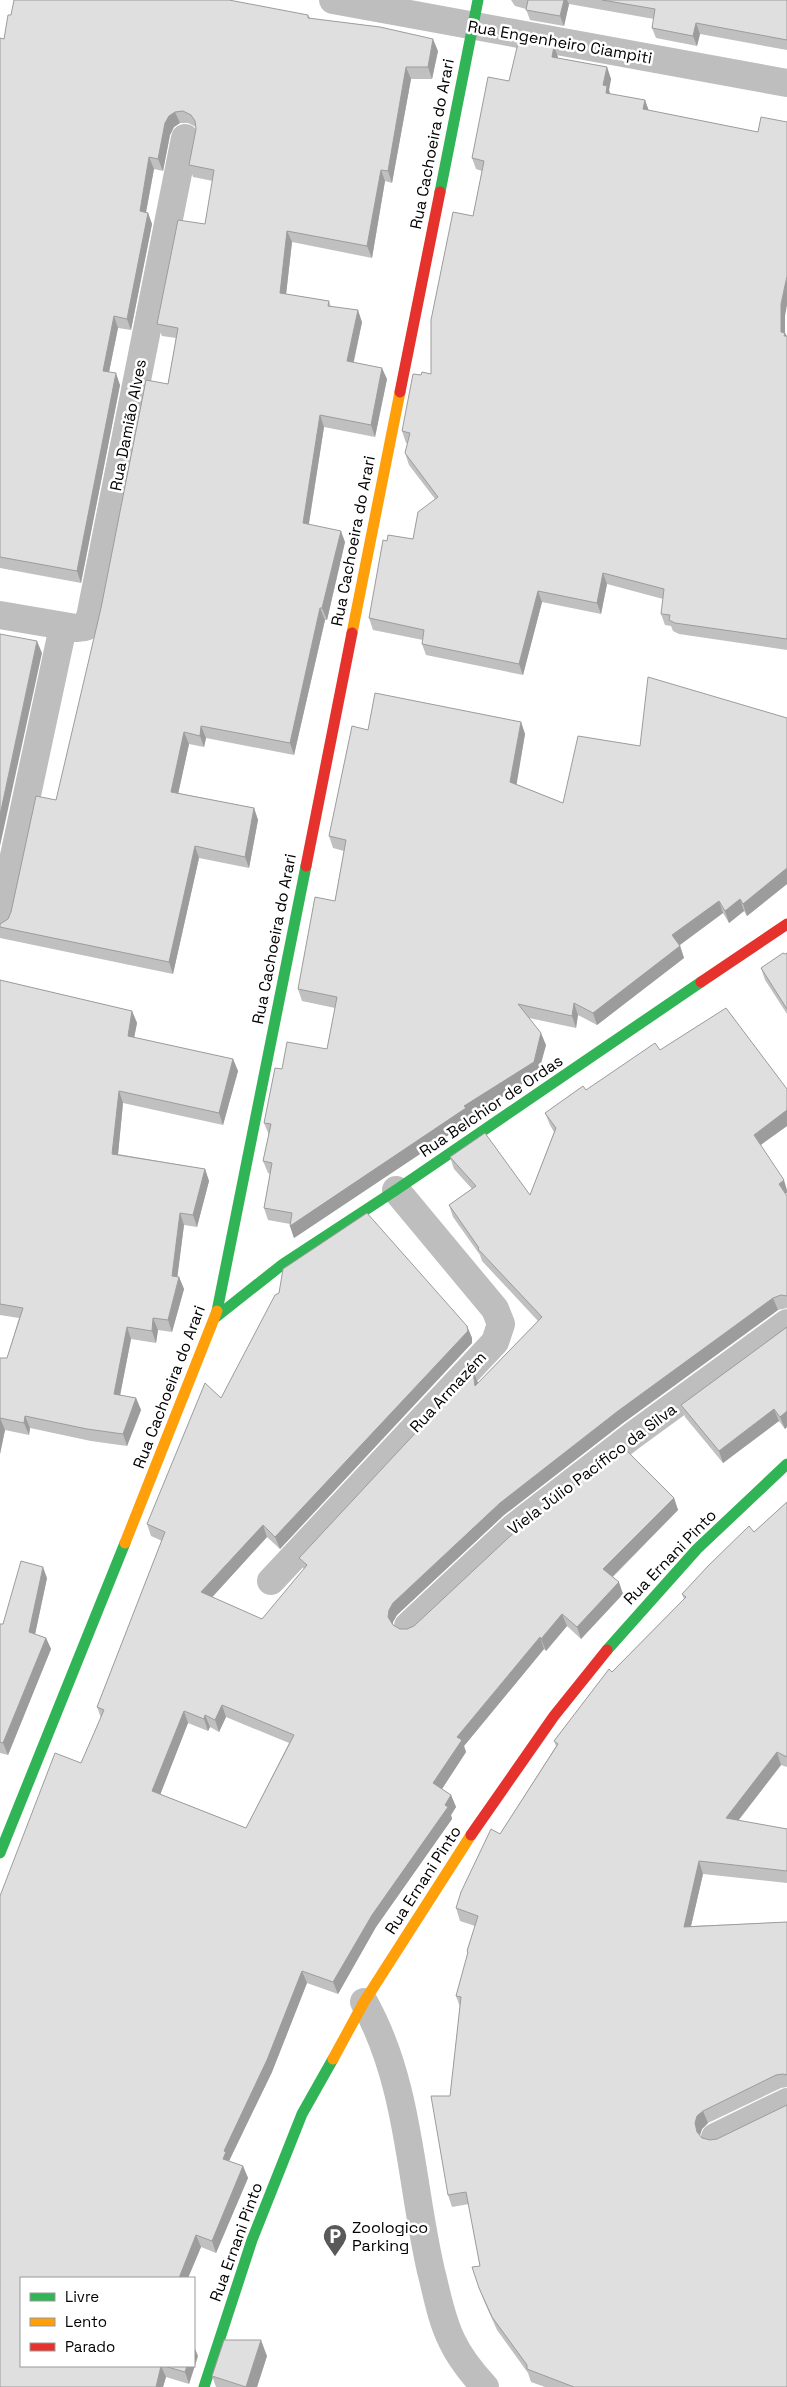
<svg xmlns="http://www.w3.org/2000/svg" width="787" height="2387" font-family="'Space Grotesk',sans-serif">
	<style>
		.lines { fill: none; stroke-linecap: round; stroke-linejoin: round }
		.street { stroke: #bebebe; stroke-width: 28 }
		.fast { stroke: #30b455; stroke-width: 11 }
		.slow { stroke: #ff9f0a; stroke-width: 11 }
		.jam { stroke: #e5322d; stroke-width: 11 }
		.wall { fill: #c0c0c0; fill-rule: evenodd }
		.shaded-wall { fill: #9c9c9c }
		.building { fill: #dfdfdf; stroke: #9c9c9c; fill-rule: evenodd }
		.labels { text-anchor: middle; dominant-baseline: central; stroke-width: 5; stroke-linejoin: round; paint-order: stroke }
		.street-label { font-size: 16px; fill: #000; stroke: #fff }
		.poi-label { font-size: 16px; fill: #000; stroke: #fff; text-anchor: start }
	</style>
	<rect width="100%" height="100%" fill="#fff"/>
	<g class="lines">
		<path class="street" d="M333,0L787,83
			M0,615L76,628L85,627L90,617L185,138
			M0,921L63,627
			M271,1581L495,1342L501,1324L495,1309L396,1190
			M408,1626L514,1527L632,1436L787,1323
			M364,2002C410,2084 410,2181 431,2271C437,2294 441,2319 452,2341C460,2358 472,2373 485,2387
			M715,2137L787,2102"/>
		<path class="fast" d="M440,192L478,0
			M217,1311L306,866
			M216,1317L283,1264L396,1190L701,982
			M607,1650L697,1549L787,1464
			M0,1853L125,1543
			M204,2387L252,2240L302,2114L333,2059"/>
		<path class="slow" d="M352,633L400,392
			M125,1543L217,1311
			M333,2059L364,2002L471,1835"/>
		<path class="jam" d="M400,392L440,192
			M306,866L352,633
			M701,982L787,924
			M471,1835L554,1716L607,1650"/>
	</g>
	<path class="wall" d="M511,0H787V50L700,34L697,46L656,38L652,28L654,19L569,4L564,26L530,20L526,9L515,6Z
		M11,15H308L310,18L438,51L432,79H411L392,183L385,181L372,258L292,242L286,294L329,301L331,307L362,322L354,362L387,379L375,437L324,427L309,524L345,542L327,620H325L294,755L206,738L204,747L189,744L178,793L254,808L258,820L249,868L199,858L173,974L0,938V924L8,919L11,912L56,800L168,384L176,338L162,336L157,324L205,224L213,181L193,177L189,165L196,127L188,123H180L174,127L170,135L163,171L154,169L146,212L148,213L152,224L131,330L118,328L109,372L120,385L81,583L0,568V38L4,39Z
		M558,57V58L607,67L611,79L609,90L610,94L645,100L648,110L785,316V333L787,336V650L679,634L673,631L671,626L665,625L661,614L663,599L607,584L601,614L542,602L523,675L426,655L422,644L423,640L373,630L369,618L387,541L413,539L435,499L409,465L405,453L408,443H406L402,431L421,375L431,374L473,216L482,171L476,169L472,158L509,81Z
		M787,718V884L747,916L744,911L729,923L723,913L680,945L684,958L597,1025L578,1015L576,1028L529,1018L546,1045L538,1074L470,1117L471,1120L294,1238L290,1226V1224L268,1220L264,1208L270,1174L268,1173L263,1161L269,1135L264,1123L282,1069L327,1049L335,1008L302,1001L298,989L335,901L344,851L333,848L329,836L368,730L521,722L525,734L516,784L563,803L640,746Z
		M787,953V1014L765,980L761,968Z
		M0,980L132,1011L137,1023L134,1038L233,1059L238,1071L223,1125L123,1103L118,1154L205,1169L209,1181L197,1227L184,1225L177,1277H179L184,1289L172,1332L158,1330L156,1343L131,1339L120,1395L136,1398L141,1410L127,1446L91,1441L30,1428L29,1435L5,1430L0,1454V1358H7L19,1318L0,1315Z
		M660,1050L787,1089V1126L760,1145L787,1196V1308L778,1310L623,1423L504,1515L397,1615L393,1622V1625L400,1629H407L674,1498L678,1510L613,1577L623,1594L581,1639L567,1626L546,1651L544,1649L464,1746L466,1752L442,1789L451,1795L456,1807L451,1815L452,1819L376,1927L338,1994L307,1983L272,2072L229,2161L243,2166L248,2178L216,2253L201,2247L188,2278H21V2366H194L198,2356L189,2384L166,2377L163,2387H0L81,1763L101,1718L97,1707L162,1541L151,1536L147,1524L221,1398L467,1326L472,1338V1343L280,1549L267,1537L212,1597L262,1619L304,1570L299,1558L473,1371L478,1383L538,1321L482,1261L480,1255L453,1217L449,1205L472,1189L454,1169L450,1157L530,1195L554,1132L550,1125L545,1113L586,1090ZM226,1717L289,1743L246,1828L160,1794L188,1723L208,1731L210,1727L219,1732Z
		M787,1327V1427L785,1429L779,1421L723,1463L685,1417L681,1405Z
		M787,1502V1767L781,1765L738,1821L787,1829V1883L703,1874L691,1926L787,1922V2087L781,2088L708,2123L702,2129L700,2135L787,2387H545L531,2382L528,2373L497,2330L484,2301L479,2288L480,2266L469,2204L452,2207L448,2195L450,2096L460,2007L456,1996L468,1954L467,1951L475,1926L460,1921L456,1908L500,1834L556,1746L554,1741L612,1672L684,1599L682,1594L754,1532Z
		M47,1578L35,1634L46,1638L51,1649L8,1755L0,1753V1624H3Z
		M267,2356L257,2387H216L212,2376Z"/>
	<path class="shaded-wall" d="M564,0H567L569,4L564,26L560,16Z
		M696,23L700,34L697,46L693,36Z
		M433,39L438,51L432,79L428,67Z
		M554,46L558,57L556,68L552,57Z
		M406,67L411,79L392,183L388,171Z
		M607,67L611,79L609,90L611,97L610,104L603,85Z
		M645,100L649,111L643,109Z
		M175,112L180,123L174,127L170,135L163,171L158,159L165,123L169,116Z
		M149,157L154,169L144,223L140,211Z
		M381,170L385,181L372,258L367,246Z
		M148,213L152,224L131,330L127,319Z
		M287,231L292,242L285,304L280,293Z
		M787,276V305L785,316V335V333L787,338L781,332V304Z
		M358,310L362,322L351,373L347,361Z
		M114,316L118,328L107,382L103,371Z
		M382,368L387,379L375,437L371,425Z
		M116,373L120,385L81,583L77,571Z
		M320,415L324,427L307,535L303,523Z
		M341,531L345,542L327,620L322,608Z
		M603,573L607,584L601,614L597,603Z
		M538,591L542,602L523,675L519,664Z
		M320,608L325,620L294,755L290,743Z
		M37,641L42,653L0,846V815Z
		M521,722L525,734L515,794L510,782Z
		M201,726L206,738L204,747L200,736Z
		M184,732L189,744L176,804L171,792Z
		M254,808L258,820L249,868L245,857Z
		M195,846L199,858L173,974L169,962Z
		M787,868V884L747,916L743,904Z
		M740,899L744,911L729,923L725,911Z
		M719,901L723,913L677,947L672,935Z
		M680,946L684,958L597,1025L593,1013Z
		M574,1003L578,1015L576,1028L572,1016Z
		M132,1011L137,1023L132,1048L128,1036Z
		M541,1033L546,1045L538,1074L470,1117L471,1120L294,1238L290,1226L464,1106Z
		M233,1059L238,1071L223,1125L219,1113Z
		M119,1091L123,1103L117,1165L112,1154Z
		M787,1110V1126L758,1147L754,1135Z
		M205,1169L209,1181L197,1227L193,1215Z
		M784,1180L787,1190V1193L783,1196L779,1184Z
		M180,1213L184,1225L176,1288L172,1276Z
		M179,1277L184,1289L172,1332L168,1320Z
		M773,1298L778,1310L623,1423L504,1515L397,1615L393,1622V1629L388,1617L389,1610L393,1603L500,1503L618,1411Z
		M153,1318L158,1330L156,1343L152,1331Z
		M467,1326L472,1338V1343L280,1549L275,1537Z
		M127,1327L131,1339L118,1406L114,1394Z
		M473,1371L478,1383L475,1386Z
		M136,1398L141,1410L127,1446L123,1434Z
		M774,1409L779,1421L723,1463L719,1451Z
		M787,1411V1427L785,1429L780,1417Z
		M25,1416L30,1428L29,1435L24,1423Z
		M0,1418L5,1430L0,1454Z
		M674,1498L678,1510L608,1581L603,1569Z
		M263,1525L267,1537L206,1604L201,1592Z
		M43,1567L47,1578L33,1644L29,1632Z
		M619,1582L623,1594L581,1639L577,1627Z
		M562,1614L567,1626L546,1651L541,1639Z
		M540,1637L544,1649L464,1746L466,1752L438,1795L433,1783L457,1737Z
		M46,1638L51,1649L8,1755L3,1743Z
		M222,1705L226,1717L219,1732L215,1720Z
		M184,1711L188,1723L157,1803L152,1791Z
		M205,1715L210,1727L208,1731L204,1719Z
		M777,1752L781,1765L730,1831L726,1818Z
		M451,1795L456,1807L451,1815L452,1819L376,1927L338,1994L333,1982L372,1915Z
		M699,1861L703,1874L688,1939L684,1927Z
		M302,1971L307,1983L272,2072L229,2161L223,2159L224,2151Z
		M703,2111L708,2123L702,2129L700,2135L697,2132L695,2123L697,2116Z
		M243,2166L248,2178L216,2253L212,2241Z
		M196,2235L201,2247L188,2278H179Z
		M261,2340L267,2356L257,2387H246Z
		M194,2346L198,2356L189,2384L185,2372L187,2366H194Z
		M161,2366L166,2377L163,2387H156Z"/>
	<path class="building" d="M14,0H229L308,15V18L380,27L433,39L428,67H406L388,171L381,170L367,246L287,231L280,293L329,301L328,306L358,310L347,361L382,368L371,425L320,415L303,523L341,531L322,608H320L290,743L201,726L200,736L184,732L171,792L254,808L245,857L195,846L169,962L0,927V924L8,919L11,912L36,796L56,800L101,608L146,380L168,384L178,328L157,324L178,220L205,224L214,170L189,165L196,129L195,121L191,115L183,111L175,112L169,116L165,123L158,159L149,157L140,211L148,213L127,319L114,316L103,371L116,373L77,571L0,557V38L4,39L8,15H11Z
		M528,0H564L560,16L526,10Z
		M602,0H787V40L696,23L693,36L652,28L655,9Z
		M519,39L554,46L552,57L607,67L603,85L607,86L606,93L645,100L643,109L758,132L761,117L787,122V276L781,304V332L785,333L784,336H787V639L675,623L669,620L670,615L661,614L664,589L603,573L597,603L538,591L519,664L422,644L424,630L369,618L383,540L387,541L388,535L413,539L418,512L438,497L405,453L410,433L402,431L413,374L421,375L422,372L431,374V320L453,212L473,216L484,161L472,158L488,77L509,81Z
		M0,634L37,641L0,815Z
		M648,677L787,718V868L743,904L740,899L725,911L719,901L672,935L680,946L593,1013L574,1003L572,1016L518,1004L541,1033L534,1062L464,1106L466,1108L290,1226L292,1213L264,1208L272,1163L263,1161L271,1124L264,1123L275,1068L282,1069L287,1042L327,1049L337,997L298,989L315,897L335,901L346,840L329,836L352,726L368,730L375,693L521,722L510,782L563,803L578,736L640,746Z
		M783,953L785,954L787,953V1009L761,968Z
		M0,980L132,1011L128,1036L233,1059L219,1113L119,1091L112,1154L205,1169L193,1215L180,1213L172,1276L179,1277L168,1320L153,1318L152,1331L127,1327L114,1394L136,1398L123,1434L87,1429L25,1416L24,1423L0,1418V1419V1358H7L23,1308L0,1304Z
		M726,1008L787,1089V1110L754,1135L784,1180L779,1184L787,1196V1296L781,1295L773,1298L618,1411L500,1503L393,1603L389,1610L388,1617L393,1625L400,1629H407L414,1626L520,1527L623,1447L674,1498L603,1569L619,1582L577,1627L562,1614L541,1639L540,1637L457,1737L462,1740L433,1783L451,1795L445,1805L448,1807L372,1915L333,1982L302,1971L267,2060L224,2151L226,2152L223,2159L243,2166L212,2241L196,2235L179,2278H21V2366H161L156,2387H0V1896L55,1753L81,1763L104,1710L97,1707L165,1532L147,1524L205,1383L221,1398L275,1295L279,1293L283,1269L367,1213L467,1326L468,1331L275,1537L263,1525L201,1592L262,1619L307,1565L299,1558L473,1371L475,1386L542,1317L478,1249L479,1248L449,1205L476,1186L450,1157L485,1133L530,1195L556,1128L545,1113L583,1086L586,1090L655,1043L660,1050ZM222,1705L294,1735L246,1828L152,1791L184,1711L204,1719L205,1715L215,1720Z
		M787,1327V1411L780,1417L774,1409L719,1451L681,1405Z
		M787,1502V1757L777,1752L726,1818L787,1829V1871L699,1861L684,1927L787,1922V2075L783,2074L776,2075L703,2111L697,2116L695,2123L697,2132L702,2138L710,2140L717,2139L787,2105V2387H574L527,2369V2365L492,2317L479,2288L472,2267L480,2266L466,2192L448,2195L431,2096H450L461,1997L456,1996L468,1952L467,1951L478,1916L456,1908L461,1892L491,1829L500,1834L558,1744L554,1741L609,1669L612,1672L686,1597L682,1594L708,1566L749,1526L754,1532Z
		M21,1561L43,1567L29,1632L46,1638L3,1743L0,1742V1624H3Z
		M224,2340H261L246,2387L212,2376Z
		M164,2366H187L185,2372Z"/>
	<defs>
		<g id="parking-pin" transform="scale(1.25)"><path d="M0 17L-7.5 6A9.5 9.5 0 1 1 7.5 6Z" fill="#595959" stroke="#fff"/><path d="M-3.5-5.5H1a3.5 3.5 0 0 1 0 7H-1V5.5H-3.5ZM-1-3.4V-.6H.8a1.4 1.4 0 0 0 0-2.8Z" fill="#fff"/></g>
	</defs>
	<g fill-rule="evenodd">
		<use href="#parking-pin" x="335" y="2236"/>
	</g>
	<g class="labels">
		<g class="street-label">
			<text transform="translate(560 42) rotate(10)">Rua Engenheiro Ciampiti</text>
			<text transform="translate(432 144) rotate(-79)">Rua Cachoeira do Arari</text>
			<text transform="translate(128 425) rotate(-79)">Rua Damião Alves</text>
			<text transform="translate(353 541) rotate(-79)">Rua Cachoeira do Arari</text>
			<text transform="translate(274 939) rotate(-79)">Rua Cachoeira do Arari</text>
			<text transform="translate(491 1106) rotate(-34)">Rua Belchior de Ordas</text>
			<text transform="translate(169 1387) rotate(-69)">Rua Cachoeira do Arari</text>
			<text transform="translate(448 1392) rotate(-47)">Rua Armazém</text>
			<text transform="translate(592 1469) rotate(-37)">Viela Júlio Pacífico da Silva</text>
			<text transform="translate(670 1557) rotate(-46)">Rua Ernani Pinto</text>
			<text transform="translate(423 1880) rotate(-57)">Rua Ernani Pinto</text>
			<text transform="translate(236 2242) rotate(-70)">Rua Ernani Pinto</text>
		</g>
		<g class="poi-label">
			<text x="352" y="2227">Zoologico<tspan x="352" dy="18">Parking</tspan></text>
		</g>
	</g>
	<rect x="20" y="2277" width="175" height="90" fill="#ffffff" stroke="#999999"/>
	<rect x="30" y="2293" width="25" height="8" fill="#30b455" stroke="#999999"/>
	<text x="65" y="2302" font-size="15" fill="#000000">Livre</text>
	<rect x="30" y="2318" width="25" height="8" fill="#ff9f0a" stroke="#999999"/>
	<text x="65" y="2327" font-size="15" fill="#000000">Lento</text>
	<rect x="30" y="2343" width="25" height="8" fill="#e5322d" stroke="#999999"/>
	<text x="65" y="2352" font-size="15" fill="#000000">Parado</text>
</svg>
